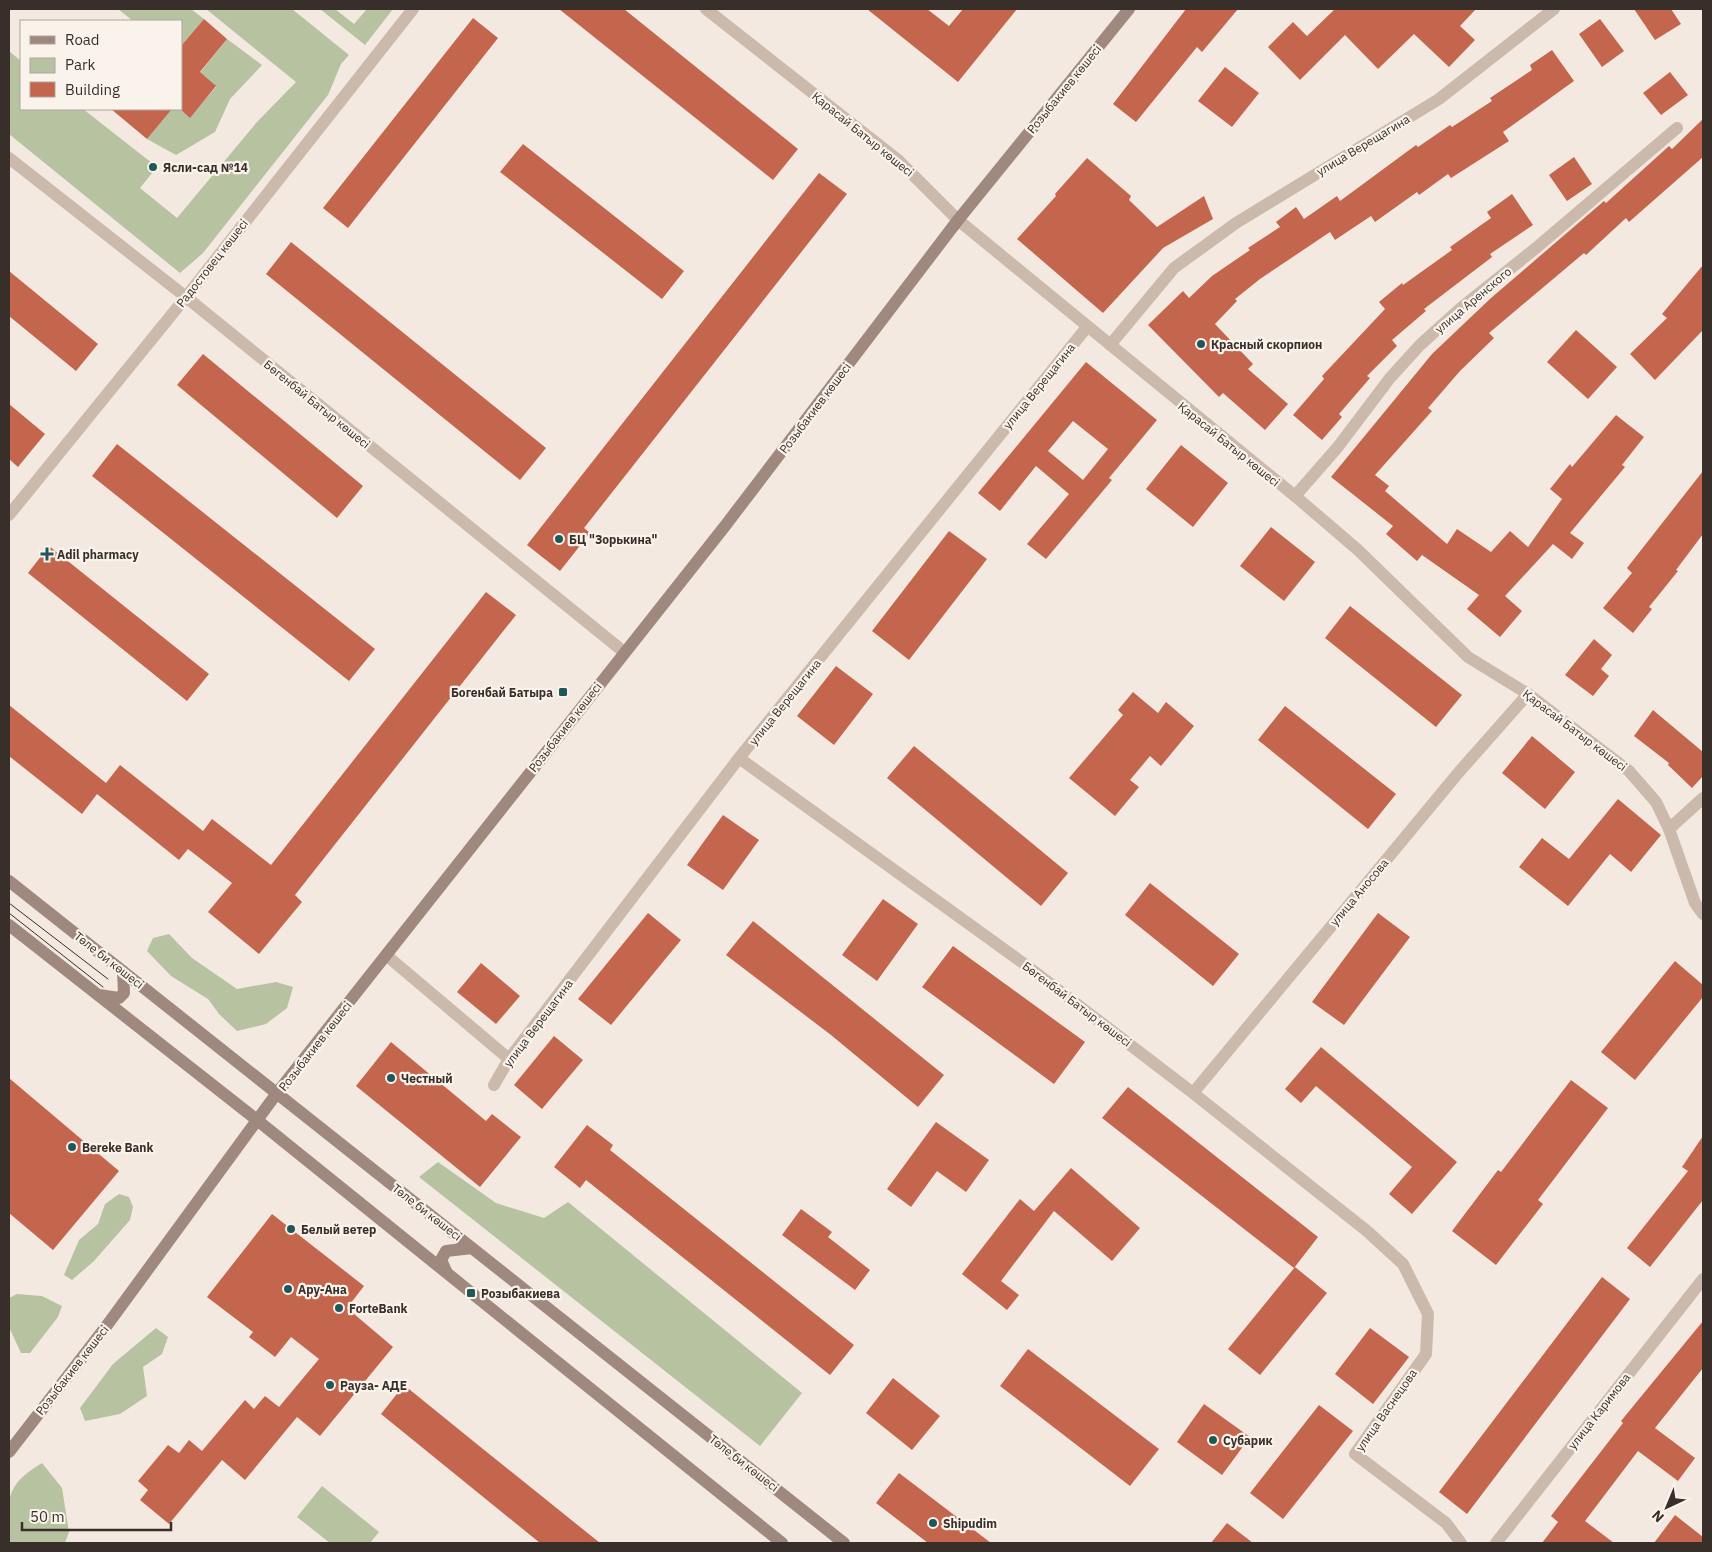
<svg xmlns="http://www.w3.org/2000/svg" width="1712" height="1552" font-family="'IBM Plex Sans',sans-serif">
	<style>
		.green { fill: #b7c2a0 }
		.building { fill: #c3664d; fill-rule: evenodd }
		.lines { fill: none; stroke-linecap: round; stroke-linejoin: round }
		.minor { stroke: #cbb9ab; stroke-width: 12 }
		.tertiary { stroke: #cbb9ab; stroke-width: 12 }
		.secondary { stroke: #9f887d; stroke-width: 12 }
		.tram { stroke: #392f2a; stroke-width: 1 }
		.poi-dot { fill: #20585a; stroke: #faf3ec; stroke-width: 2 }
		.labels { text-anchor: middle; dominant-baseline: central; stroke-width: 4.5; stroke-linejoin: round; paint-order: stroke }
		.street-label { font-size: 12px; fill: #392f2a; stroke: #faf3ec }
		.poi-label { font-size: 12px; font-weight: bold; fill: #392f2a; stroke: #faf3ec; text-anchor: start }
	</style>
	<rect width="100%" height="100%" fill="#f3e9e0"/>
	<path class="green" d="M118,9H191L204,19L181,46V21H133Z
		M206,9H292L349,55L341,64L328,95L203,253L180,273L9,134V51L21,61V109H83L157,167L140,188L177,218L257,122L296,82Z
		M320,9H335L354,24L367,9H393L365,45Z
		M227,39L262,65L230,99L215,132L176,155L147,139L172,109H179L190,117L216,87L200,73Z
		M169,934L192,958L237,989L276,982L293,987L287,1008L266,1024L237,1031L219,1014L208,999L171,976L147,951L153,938Z
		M438,1162L496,1203L544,1218L568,1202L802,1393L760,1446L419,1177Z
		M119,1194L129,1197L133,1207L130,1220L94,1261L72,1280L64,1275L79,1240L98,1224L105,1204Z
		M17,1294L42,1296L62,1306L58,1317L30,1353H21L9,1327V1298Z
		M156,1328L168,1337L162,1354L143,1367L147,1396L120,1414L85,1421L80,1408L113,1364Z
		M42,1463L62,1488L69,1532L65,1543H9C9,1500 2,1487 42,1463Z
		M322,1486L379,1532L370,1543H330L297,1517Z"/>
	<path class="building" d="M559,9H624L798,149L773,180Z
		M867,9H927L949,26L963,9H1017L958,82Z
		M1186,9H1238L1202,52L1197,47L1136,122L1113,104Z
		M1335,9H1476L1460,26L1475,40L1449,67L1414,34L1378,69L1345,35L1300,80L1268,47L1293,22L1307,36Z
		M1634,9H1671L1681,24L1655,40Z
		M473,18L498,38L348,228L323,208Z
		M204,19L227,39L200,72L216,86L190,118L181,110V46Z
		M1600,19L1624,51L1602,67L1579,34Z
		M1552,50L1574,81L1503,132L1509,141L1451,178L1448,174L1419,195L1417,192L1375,222L1371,216L1335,240L1330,232L1260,279L1235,299L1237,301L1215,324L1253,364L1248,369L1288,404L1265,430L1223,393L1219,397L1148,325L1183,291L1189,298L1212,276L1250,250L1248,248L1280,227L1276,222L1296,207L1304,219L1337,196L1340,201L1416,145L1418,147L1450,125L1452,127L1492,101L1490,98L1532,70L1530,65Z
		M1225,67L1259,93L1232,127L1198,101Z
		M1670,72L1688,95L1661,115L1643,93Z
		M111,109H172L147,139Z
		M1703,119V157L1629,222L1626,218L1586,255L1584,253L1489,333L1494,338L1460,371L1428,408L1432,411L1375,475L1389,486L1385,491L1447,544L1457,529L1491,552L1510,531L1528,547L1562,499L1550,489L1570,464L1572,467L1616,415L1644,437L1622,465L1625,467L1570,533L1584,543L1572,559L1553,544L1505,596L1522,611L1500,637L1467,609L1479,595L1422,555L1417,561L1386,534L1393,526L1331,477L1432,354L1491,298L1604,201L1606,203L1669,146L1672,149Z
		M523,144L684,271L662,299L500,172Z
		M1574,157L1592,184L1567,201L1549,175Z
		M1087,158L1131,196L1129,200L1157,227L1204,196L1213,219L1163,248L1103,313L1017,239L1056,196L1055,194Z
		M819,173L847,194L584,528L590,533L560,571L527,545Z
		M1512,194L1533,225L1490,254L1492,257L1424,309L1426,311L1392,340L1397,346L1367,376L1370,378L1339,414L1342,417L1322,440L1293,415L1324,379L1322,376L1385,309L1379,302L1402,283L1403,285L1452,250L1450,247L1491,218L1487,212Z
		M291,242L546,448L520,480L266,274Z
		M1703,265V330L1655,380L1630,354L1667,318L1662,314Z
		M9,271L98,344L76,371L9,316Z
		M1576,330L1617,367L1588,399L1547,362Z
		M203,354L363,486L337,518L177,385Z
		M1086,362L1157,420L1109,478L1112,480L1046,559L1027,544L1069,494L1036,466L1000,511L978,493ZM1073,421L1108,449L1083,480L1048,451Z
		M9,404L45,434L18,467L9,459Z
		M117,444L375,649L349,681L92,476Z
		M1181,445L1228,483L1193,527L1146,489Z
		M1703,471V534L1676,570L1678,571L1649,607L1652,609L1633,633L1603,608L1632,573L1627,568Z
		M1271,527L1315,562L1284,601L1240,566Z
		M949,531L987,559L909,660L872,631Z
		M49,546L209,674L187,701L28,573Z
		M486,592L516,615L295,895L302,902L259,954L208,912L232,883L188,849L179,860L97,794L82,814L9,756V705L106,783L120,765L203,831L212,819L271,865Z
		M1350,606L1462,695L1436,727L1325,638Z
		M1594,639L1612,655L1601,669L1609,676L1593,696L1565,675Z
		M836,666L873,694L834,745L797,716Z
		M1133,692L1158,713L1166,702L1194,726L1161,766L1150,756L1130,780L1139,787L1115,816L1069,778L1123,715L1118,710Z
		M1285,706L1396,794L1368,829L1258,740Z
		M1653,710L1703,752V776L1692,788L1668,765L1669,763L1634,736Z
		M1532,736L1575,772L1545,809L1502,773Z
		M914,746L1068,873L1041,906L887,778Z
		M1618,799L1661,835L1631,872L1610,854L1568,906L1519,867L1542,838L1569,859Z
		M723,815L759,840L723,890L687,865Z
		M1150,883L1239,954L1213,986L1125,915Z
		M883,899L918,924L877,981L842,955Z
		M648,913L681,940L611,1025L578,999Z
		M1378,913L1410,937L1344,1025L1312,1002Z
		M753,921L944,1075L918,1107L831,1035L726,955Z
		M953,946L1085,1042L1054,1084L922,987Z
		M1675,961L1703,985V997L1635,1080L1601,1052Z
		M481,963L520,996L496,1024L457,992Z
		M554,1036L583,1060L542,1109L514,1085Z
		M391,1042L486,1121L492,1114L521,1137L480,1187L356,1086Z
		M1321,1047L1457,1162L1412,1214L1389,1194L1412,1167L1316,1086L1301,1103L1285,1089Z
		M9,1078L119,1171L53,1250L9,1213Z
		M1571,1080L1608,1108L1538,1200L1543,1204L1496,1265L1452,1231L1498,1170L1501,1172Z
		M1128,1087L1318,1237L1294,1268L1102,1118Z
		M936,1122L989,1160L966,1192L937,1171L911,1207L887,1189Z
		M587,1125L613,1145L610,1150L854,1345L830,1375L586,1180L580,1188L554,1167Z
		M1703,1136V1200L1650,1267L1627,1248L1688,1171L1682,1167Z
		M1071,1168L1140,1228L1112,1261L1054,1211L1001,1281L1019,1295L1007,1310L962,1274L1020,1199L1034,1211Z
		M801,1209L832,1232L828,1237L870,1270L855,1290L782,1235Z
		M272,1214L364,1286L347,1308L393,1347L320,1436L297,1417L245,1480L222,1460L169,1524L140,1500L148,1490L138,1481L168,1445L179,1453L189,1440L202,1451L245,1400L254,1409L265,1396L279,1407L319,1359L291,1337L275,1357L249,1337L253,1332L207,1297Z
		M1295,1267L1327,1293L1260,1375L1228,1349Z
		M1602,1277L1630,1299L1467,1514L1439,1492Z
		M1703,1321V1368L1655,1428L1695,1458L1678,1481L1638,1451L1585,1521L1614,1543H1542L1558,1522L1551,1516L1623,1423L1621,1421Z
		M1370,1328L1409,1357L1373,1404L1335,1374Z
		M1028,1349L1159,1449L1130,1486L1000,1386Z
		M893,1378L940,1416L912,1450L866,1413Z
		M404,1385L478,1445L600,1543H540L381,1414Z
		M1204,1404L1250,1437L1222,1475L1177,1442Z
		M1319,1405L1353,1431L1283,1519L1250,1493Z
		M899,1473L991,1543H928L876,1503Z
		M1675,1515L1703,1537V1543H1654Z
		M1227,1523L1253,1543H1211Z"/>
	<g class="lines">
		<path class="minor" d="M9,158L186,297L624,652
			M1110,345L1174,268L1236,223L1439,99L1554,9
			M1295,496L1337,448L1390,378L1420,345L1461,308L1536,248L1677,128
			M9,515L186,297L413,9
			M739,758L1023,963L1193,1093L1367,1231L1403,1264L1428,1314L1426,1354L1355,1454L1446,1523L1461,1543
			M1669,829L1703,798
			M386,955L509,1059
			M494,1085L509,1059L739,758L1087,327
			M1193,1093L1459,772L1528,694"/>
		<path class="tertiary" d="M706,9L898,160L958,220L1295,496L1358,550L1468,657L1528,694L1629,771L1656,802L1669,829L1695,903L1703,914
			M1496,1543L1703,1279"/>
		<path class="secondary" d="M9,881L844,1543
			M9,925L257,1120L782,1543
			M99,995L119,998L124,993L123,971
			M447,1273L441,1260L446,1251L472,1248
			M9,1452L105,1328L277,1093L725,526L958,220L1129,9"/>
		<path class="tram" d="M9,903L108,979
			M9,913L103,987"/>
	</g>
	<g class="poi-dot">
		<circle cx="153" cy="167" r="5"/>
		<circle cx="1201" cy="344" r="5"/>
		<circle cx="559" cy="539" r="5"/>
		<path d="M44.5 546.5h5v5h5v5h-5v5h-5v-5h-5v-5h5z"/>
		<rect x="558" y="687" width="10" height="10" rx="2.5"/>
		<circle cx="391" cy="1078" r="5"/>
		<circle cx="72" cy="1147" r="5"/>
		<circle cx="291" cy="1229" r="5"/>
		<circle cx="288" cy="1289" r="5"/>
		<rect x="466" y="1288" width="10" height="10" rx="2.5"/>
		<circle cx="339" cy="1308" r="5"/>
		<circle cx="330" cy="1385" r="5"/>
		<circle cx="1213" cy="1440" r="5"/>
		<circle cx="933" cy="1523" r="5"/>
	</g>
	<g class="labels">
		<g class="street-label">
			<text transform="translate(1064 89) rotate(-51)">Розыбакиев көшесі</text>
			<text transform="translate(863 134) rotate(39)">Қарасай Батыр көшесі</text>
			<text transform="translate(1363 145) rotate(-31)">улица Верещагина</text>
			<text transform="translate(212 263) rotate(-52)">Радостовец көшесі</text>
			<text transform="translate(1473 300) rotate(-40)">улица Аренского</text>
			<text transform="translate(1039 386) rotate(-51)">улица Верещагина</text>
			<text transform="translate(317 404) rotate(39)">Бөгенбай Батыр көшесі</text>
			<text transform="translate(815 408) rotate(-53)">Розыбакиев көшесі</text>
			<text transform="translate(1229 444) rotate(39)">Қарасай Батыр көшесі</text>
			<text transform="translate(785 702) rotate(-51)">улица Верещагина</text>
			<text transform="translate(565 727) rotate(-52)">Розыбакиев көшесі</text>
			<text transform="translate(1575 730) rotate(37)">Қарасай Батыр көшесі</text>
			<text transform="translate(1359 892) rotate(-50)">улица Аносова</text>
			<text transform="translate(109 960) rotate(38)">Төле би көшесі</text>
			<text transform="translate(1077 1004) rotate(37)">Бөгенбай Батыр көшесі</text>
			<text transform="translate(538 1023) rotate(-53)">улица Верещагина</text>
			<text transform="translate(315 1046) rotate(-52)">Розыбакиев көшесі</text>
			<text transform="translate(427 1212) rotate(38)">Төле би көшесі</text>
			<text transform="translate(72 1370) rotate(-52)">Розыбакиев көшесі</text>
			<text transform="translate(1386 1410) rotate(-55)">улица Васнецова</text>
			<text transform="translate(1599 1411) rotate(-52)">улица Каримова</text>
			<text transform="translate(744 1463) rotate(38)">Төле би көшесі</text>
		</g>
		<g class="poi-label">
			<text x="163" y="167">Ясли-сад №14</text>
			<text x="1211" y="344">Красный скорпион</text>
			<text x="569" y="539">БЦ "Зорькина"</text>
			<text x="57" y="554">Adil pharmacy</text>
			<text x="553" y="692" text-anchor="end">Богенбай Батыра</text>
			<text x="401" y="1078">Честный</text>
			<text x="82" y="1147">Bereke Bank</text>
			<text x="301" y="1229">Белый ветер</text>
			<text x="298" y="1289">Ару-Ана</text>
			<text x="481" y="1293">Розыбакиева</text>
			<text x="349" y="1308">ForteBank</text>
			<text x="340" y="1385">Рауза- АДЕ</text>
			<text x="1223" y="1440">Субарик</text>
			<text x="943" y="1523">Shipudim</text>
		</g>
	</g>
	<rect width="1712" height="1552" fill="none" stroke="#392f2a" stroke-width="20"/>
	<rect x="20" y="20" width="162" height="90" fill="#faf3ec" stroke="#ada59e"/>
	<rect x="30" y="36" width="25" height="8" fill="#9f887d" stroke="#ada59e"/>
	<text x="65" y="45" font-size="15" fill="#392f2a">Road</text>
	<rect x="30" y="58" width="25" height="15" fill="#b7c2a0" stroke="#ada59e"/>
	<text x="65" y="70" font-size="15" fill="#392f2a">Park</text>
	<rect x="30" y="82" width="25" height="15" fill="#c3664d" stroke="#ada59e"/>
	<text x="65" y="95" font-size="15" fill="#392f2a">Building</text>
	<g transform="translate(1667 1507) rotate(224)" stroke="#faf3ec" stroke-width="4" paint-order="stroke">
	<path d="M0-4L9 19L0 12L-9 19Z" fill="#392f2a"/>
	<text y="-8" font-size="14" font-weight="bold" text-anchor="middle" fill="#392f2a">N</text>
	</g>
	<path d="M22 1522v8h149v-8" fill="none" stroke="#392f2a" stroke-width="2.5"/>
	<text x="30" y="1522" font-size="15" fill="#392f2a" stroke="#faf3ec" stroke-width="4" paint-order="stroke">50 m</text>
</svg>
